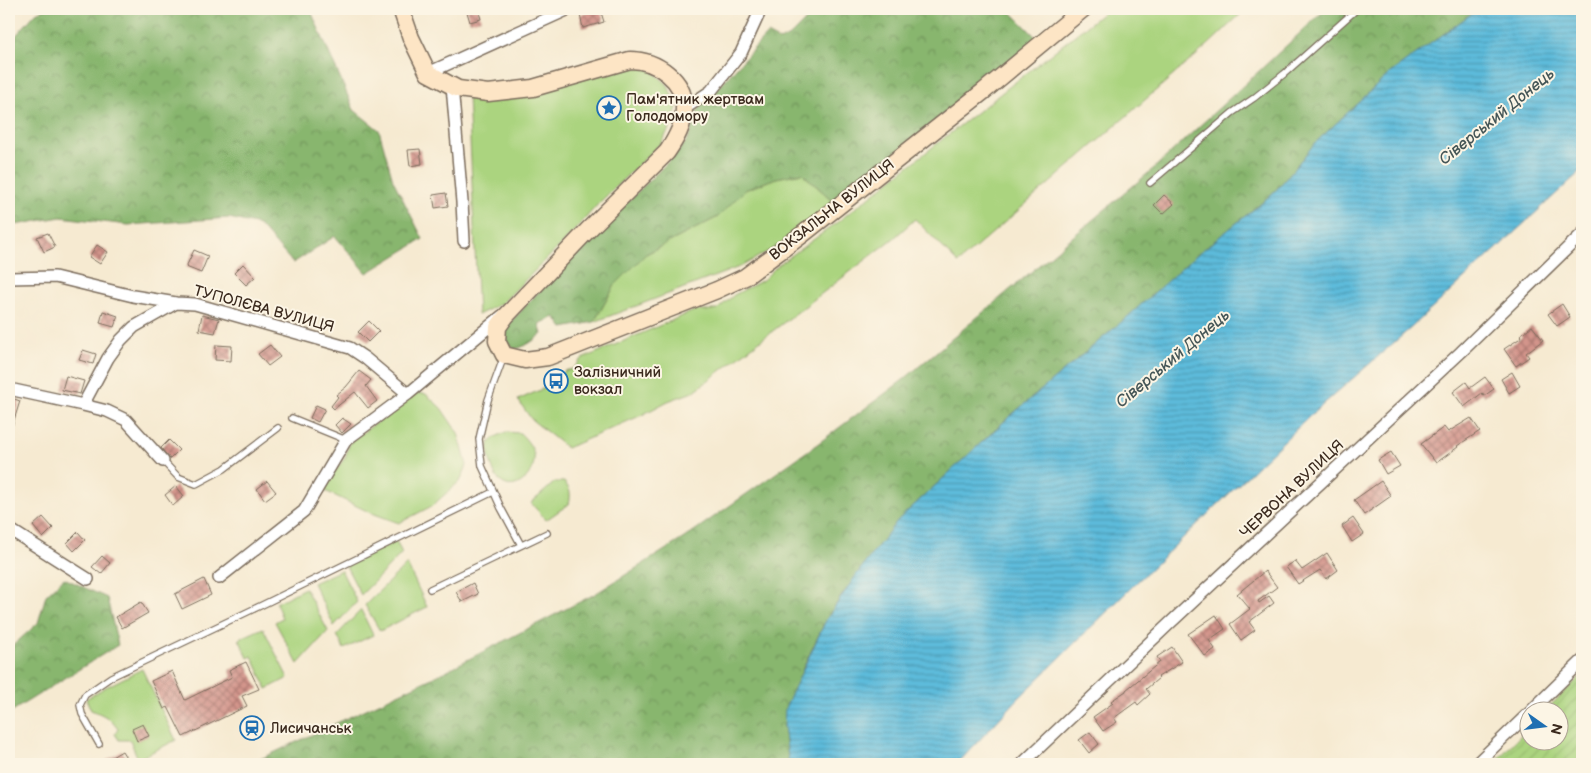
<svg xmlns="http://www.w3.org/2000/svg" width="1591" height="773" font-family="'Balsamiq Sans',sans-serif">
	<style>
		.grass { fill: #abd47f; stroke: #737f4e }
		.forest { fill: url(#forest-crowns); stroke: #627046 }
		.garden { fill: url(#garden-furrows); stroke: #737f4e }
		.water { fill: url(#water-rules); stroke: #4c727c }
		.building { fill: url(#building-cross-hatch) }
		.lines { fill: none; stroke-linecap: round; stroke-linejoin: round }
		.lane-casing { stroke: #7c6d5d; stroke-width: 8 }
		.street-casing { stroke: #7c6d5d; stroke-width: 14 }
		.secondary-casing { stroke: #7c6d5d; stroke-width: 19 }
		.lane { stroke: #fff; stroke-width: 5.5 }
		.street { stroke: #fff; stroke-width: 11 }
		.secondary { stroke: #fde5c5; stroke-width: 16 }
		.labels { text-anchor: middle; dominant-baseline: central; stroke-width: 4; stroke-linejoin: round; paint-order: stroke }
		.poi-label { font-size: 15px; fill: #3b2a1e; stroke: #fcf5e5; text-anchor: start }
		.street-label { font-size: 15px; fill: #3b2a1e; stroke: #fcf5e5 }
		.water-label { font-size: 16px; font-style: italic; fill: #455657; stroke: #fcf5e5 }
	</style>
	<defs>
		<pattern id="forest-crowns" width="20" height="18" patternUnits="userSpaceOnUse" patternTransform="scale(1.25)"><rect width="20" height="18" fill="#88b66e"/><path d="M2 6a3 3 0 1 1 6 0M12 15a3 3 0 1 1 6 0" fill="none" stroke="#70945a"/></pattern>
		<pattern id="garden-furrows" width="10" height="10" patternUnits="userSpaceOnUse" patternTransform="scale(1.25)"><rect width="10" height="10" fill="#abd47f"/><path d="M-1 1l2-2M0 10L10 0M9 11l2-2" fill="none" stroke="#94b66d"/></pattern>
		<pattern id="water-rules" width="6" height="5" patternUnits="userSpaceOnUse" patternTransform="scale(1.25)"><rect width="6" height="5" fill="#5dbbdb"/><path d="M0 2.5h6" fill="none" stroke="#4e98b1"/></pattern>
		<pattern id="building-cross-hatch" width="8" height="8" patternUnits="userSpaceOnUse" patternTransform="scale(1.25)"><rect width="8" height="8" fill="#d3948b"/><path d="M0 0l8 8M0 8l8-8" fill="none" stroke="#ac7971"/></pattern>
	</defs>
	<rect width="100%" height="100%" fill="#fcf5e5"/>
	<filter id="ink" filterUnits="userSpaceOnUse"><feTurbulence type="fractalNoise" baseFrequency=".02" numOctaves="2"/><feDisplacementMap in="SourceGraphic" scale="10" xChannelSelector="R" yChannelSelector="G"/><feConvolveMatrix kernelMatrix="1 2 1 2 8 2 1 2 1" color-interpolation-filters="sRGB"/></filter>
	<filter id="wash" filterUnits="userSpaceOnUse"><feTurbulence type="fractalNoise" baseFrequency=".0096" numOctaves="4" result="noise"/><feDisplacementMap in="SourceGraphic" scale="20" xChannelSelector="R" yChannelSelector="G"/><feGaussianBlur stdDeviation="1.12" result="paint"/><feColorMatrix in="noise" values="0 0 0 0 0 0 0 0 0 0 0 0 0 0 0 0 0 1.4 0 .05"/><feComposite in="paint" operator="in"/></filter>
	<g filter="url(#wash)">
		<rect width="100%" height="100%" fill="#f6ead1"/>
		<path class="grass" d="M1108,9H1246L1208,45L958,263L915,219L893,239L693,392L668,401L642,415L567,448L532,420L518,400L549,386L557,387L564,371L573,369L582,359L696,310L707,311L718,309L734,295L763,280L777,266L835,224Z
			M632,67L650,69L667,84L677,107L672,124L661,143L599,203L566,240L502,303L478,315L468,96Z
			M802,173L834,202L774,248L742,266L594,322L615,285L646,254L718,217L745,190L776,178Z
			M417,393L426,394L441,408L458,433L467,465L461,480L432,506L399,523L369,512L321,489L345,458L350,442Z
			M506,432L520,433C526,439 532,446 534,455C537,471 516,496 500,481C494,476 491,464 489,456C486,440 493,438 506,432Z
			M555,482H564C571,490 571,494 569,504L546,520L531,503Z
			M396,541L402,553L361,595L346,566Z
			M407,564L427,607L380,631L365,605Z
			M341,570L357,602L334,626L313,583Z
			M305,588L328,631L298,664L275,622L282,618L276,603Z
			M361,610L373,635L344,649L337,635Z
			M263,628L288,678L267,689L252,656L248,658L239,639Z
			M142,669L176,740L138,759L130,740H119L115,734L118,729C109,717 104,715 91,710L86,699L104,688Z"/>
		<path class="forest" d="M45,9H310L354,110L379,130L393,180L423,239L367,273L335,236L293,263L259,225L229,218L128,225L61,217L9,226V40L11,41L36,13Z
			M817,9H1008L1038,39L834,202L802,173L776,178L745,190L718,217L646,254L615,285L594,322L563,328L555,317L539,324L542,334C533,341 525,347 515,349C506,343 505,338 506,327L556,273L677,153L688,139L698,110L767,34L780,41L791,35Z
			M1326,9H1478L1390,73L1315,143L1279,187L1263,202L1194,257L1125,319L1009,417L897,521L842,595L826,620L803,668L784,726L789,764H250L436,676L595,594L684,538L816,445L903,380L1153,169Z
			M64,578L107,598L118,645L9,713V649L38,623L46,595Z"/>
		<path class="garden" d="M1582,675V764H1493L1528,728V740H1558V710H1546Z"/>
		<path class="water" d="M1478,9H1582V170L1413,326L1311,415L1135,584L1017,700L957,764H789L784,726L785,708L826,620L856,575L897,521L1009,417L1125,319L1194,257L1263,202L1279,187L1315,143L1390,73Z"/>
		<g id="blocks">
			<path class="building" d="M466,9H478L481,19L470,22Z
				M600,9L604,22L583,28L580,15Z
				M420,149L422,164L410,166L408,150Z
				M446,193L448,206L435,208L433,195Z
				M1164,195L1174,204L1163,214L1154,205Z
				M48,233L55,247L44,252L37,237Z
				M97,245L108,252L100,264L89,257Z
				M194,250L208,256L201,273L186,267Z
				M243,264L255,277L246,285L234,273Z
				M1562,304L1570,317L1557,326L1548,314Z
				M103,311L118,316L114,327L100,323Z
				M202,315L219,319L215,333L199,330Z
				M369,321L379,331L368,342L358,332Z
				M1532,326L1543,340L1526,353L1529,357L1516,366L1504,349L1522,337L1520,335Z
				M216,345L232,346L231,361L215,360Z
				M270,345L280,357L268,366L258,354Z
				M83,350L96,354L93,364L79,360Z
				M359,371L371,380L366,386L377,401L368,408L355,392L334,409L331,406L338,397L336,395L346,387Z
				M1512,372L1520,386L1509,393L1501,379Z
				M66,376L84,381L80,394L62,390Z
				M1485,377L1494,389L1484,396L1482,393L1464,407L1453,392L1466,382L1470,388Z
				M9,397L20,401L11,430H9Z
				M316,405L325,409L318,422L310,418Z
				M342,418L351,424L342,433L335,425Z
				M1471,418L1480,431L1457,446L1458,447L1436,463L1421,444L1444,427L1448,432Z
				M169,440L179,450L170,459L161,448Z
				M1391,452L1400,466L1386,474L1378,460Z
				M267,481L276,492L265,500L257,489Z
				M1381,481L1391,496L1364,515L1354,500Z
				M176,486L184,496L173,506L165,495Z
				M43,517L53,528L43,538L33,526Z
				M1353,518L1364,534L1352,542L1342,526Z
				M78,532L85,540L74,551L67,543Z
				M1327,553L1338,570L1326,579L1320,570L1298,584L1286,567L1295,561L1302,570Z
				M102,556L110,563L101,574L92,567Z
				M1265,571L1277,587L1258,601L1259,603L1269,596L1274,603L1249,622L1255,630L1241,640L1230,624L1250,609L1237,594Z
				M204,579L211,595L182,609L175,594Z
				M473,583L478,594L462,602L456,592Z
				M141,602L148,613L122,628L116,617Z
				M1216,615L1225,629L1209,640L1215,649L1205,656L1188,634Z
				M1172,647L1182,662L1158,677L1159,678L1146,689L1150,694L1138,705L1136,702L1114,718L1117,722L1103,731L1093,717L1113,703L1111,701L1126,691V690L1160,662L1157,657Z
				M246,662L259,689L242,696L247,706L183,737L168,707L164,709L151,681L172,671L185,700L232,677L229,670Z
				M143,724L149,736L137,741L132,729Z
				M1090,732L1099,744L1089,753L1079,740Z
				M122,751L130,764H100Z"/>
		</g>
	</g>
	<g filter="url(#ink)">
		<use href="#blocks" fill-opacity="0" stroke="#7c6d5d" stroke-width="1"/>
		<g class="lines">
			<g class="lane-casing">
				<path id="lane" d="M1150,183L1232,113L1254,98L1284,74L1357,9
					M504,356L488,400L479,439L482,466L501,508L521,545
					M292,418L346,440
					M163,461L178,477L196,484L224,469L278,428
					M430,589L547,533
					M99,744L82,714L80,705L85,695L111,677L260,606L493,492"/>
			</g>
			<g class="street-casing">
				<path id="street" d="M428,73L569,9
					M452,86L462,202L464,241
					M684,109L711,91L741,53L761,9
					M9,278L55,277L133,296L176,303L195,304L350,348L365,358L408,394
					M9,389L83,405
					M163,461L126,420L107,411L83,405L108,358L121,340L134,327L176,303
					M9,529L88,579
					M219,578L304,511L346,440L408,394L502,316
					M1532,710L1582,661
					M1022,764L1170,623L1461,352L1582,234
					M1476,764L1528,714"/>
			</g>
			<g class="secondary-casing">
				<path id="secondary" d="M401,9L411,38L428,73L458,89L488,93L533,88L630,60C656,60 686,80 684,109C684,125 676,139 667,152L587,231L506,316L498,327L497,341L504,355L525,360L548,357L717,290L745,277L803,234L984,91L1083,9"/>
			</g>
			<use href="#lane" class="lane"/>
			<use href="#street" class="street"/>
			<use href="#secondary" class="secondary"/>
		</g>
	</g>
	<defs>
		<g id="sight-ring" transform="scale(1.25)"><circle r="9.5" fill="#fcf5e5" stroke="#1f6fb2" stroke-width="1.5"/><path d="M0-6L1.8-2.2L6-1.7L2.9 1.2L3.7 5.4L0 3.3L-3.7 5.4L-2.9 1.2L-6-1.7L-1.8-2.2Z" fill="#1f6fb2"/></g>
		<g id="bus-ring" transform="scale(1.25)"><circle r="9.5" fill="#fcf5e5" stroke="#1f6fb2" stroke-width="1.5"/><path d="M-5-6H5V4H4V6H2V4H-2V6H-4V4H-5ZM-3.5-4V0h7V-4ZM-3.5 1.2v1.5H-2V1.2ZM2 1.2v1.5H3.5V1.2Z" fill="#1f6fb2"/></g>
		<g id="station-ring" transform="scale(1.25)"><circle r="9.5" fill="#fcf5e5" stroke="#1f6fb2" stroke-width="1.5"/><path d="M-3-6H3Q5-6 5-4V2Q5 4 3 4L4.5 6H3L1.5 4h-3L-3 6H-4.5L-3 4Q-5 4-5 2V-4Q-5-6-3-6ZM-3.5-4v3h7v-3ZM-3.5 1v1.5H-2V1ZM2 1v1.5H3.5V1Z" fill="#1f6fb2"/></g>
	</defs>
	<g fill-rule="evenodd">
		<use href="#sight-ring" x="609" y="108"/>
		<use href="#bus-ring" x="556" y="381"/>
		<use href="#station-ring" x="252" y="728"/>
	</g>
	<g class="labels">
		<g class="poi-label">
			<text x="626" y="99">Пам'ятник жертвам<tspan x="626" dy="17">Голодомору</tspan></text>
			<text x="574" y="372">Залізничний<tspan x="574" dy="17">вокзал</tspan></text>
			<text x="270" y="728">Лисичанськ</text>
		</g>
		<g class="street-label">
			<text transform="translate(832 210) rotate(-38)">ВОКЗАЛЬНА ВУЛИЦЯ</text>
			<text transform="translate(264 309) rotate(15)">ТУПОЛЄВА ВУЛИЦЯ</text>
			<text transform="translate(1292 489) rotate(-43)">ЧЕРВОНА ВУЛИЦЯ</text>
		</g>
		<g class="water-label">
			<text transform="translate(1497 117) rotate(-39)">Сіверський Донець</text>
			<text transform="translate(1173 359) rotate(-40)">Сіверський Донець</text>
		</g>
	</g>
	<rect width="1591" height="773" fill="none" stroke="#fcf5e5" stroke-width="30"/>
	<g transform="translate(1544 726) rotate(104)"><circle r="24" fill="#fcf5e5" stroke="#afa495"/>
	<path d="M0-4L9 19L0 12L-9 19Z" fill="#1f6fb2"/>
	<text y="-8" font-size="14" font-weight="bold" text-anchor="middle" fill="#3b2a1e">N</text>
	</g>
</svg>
